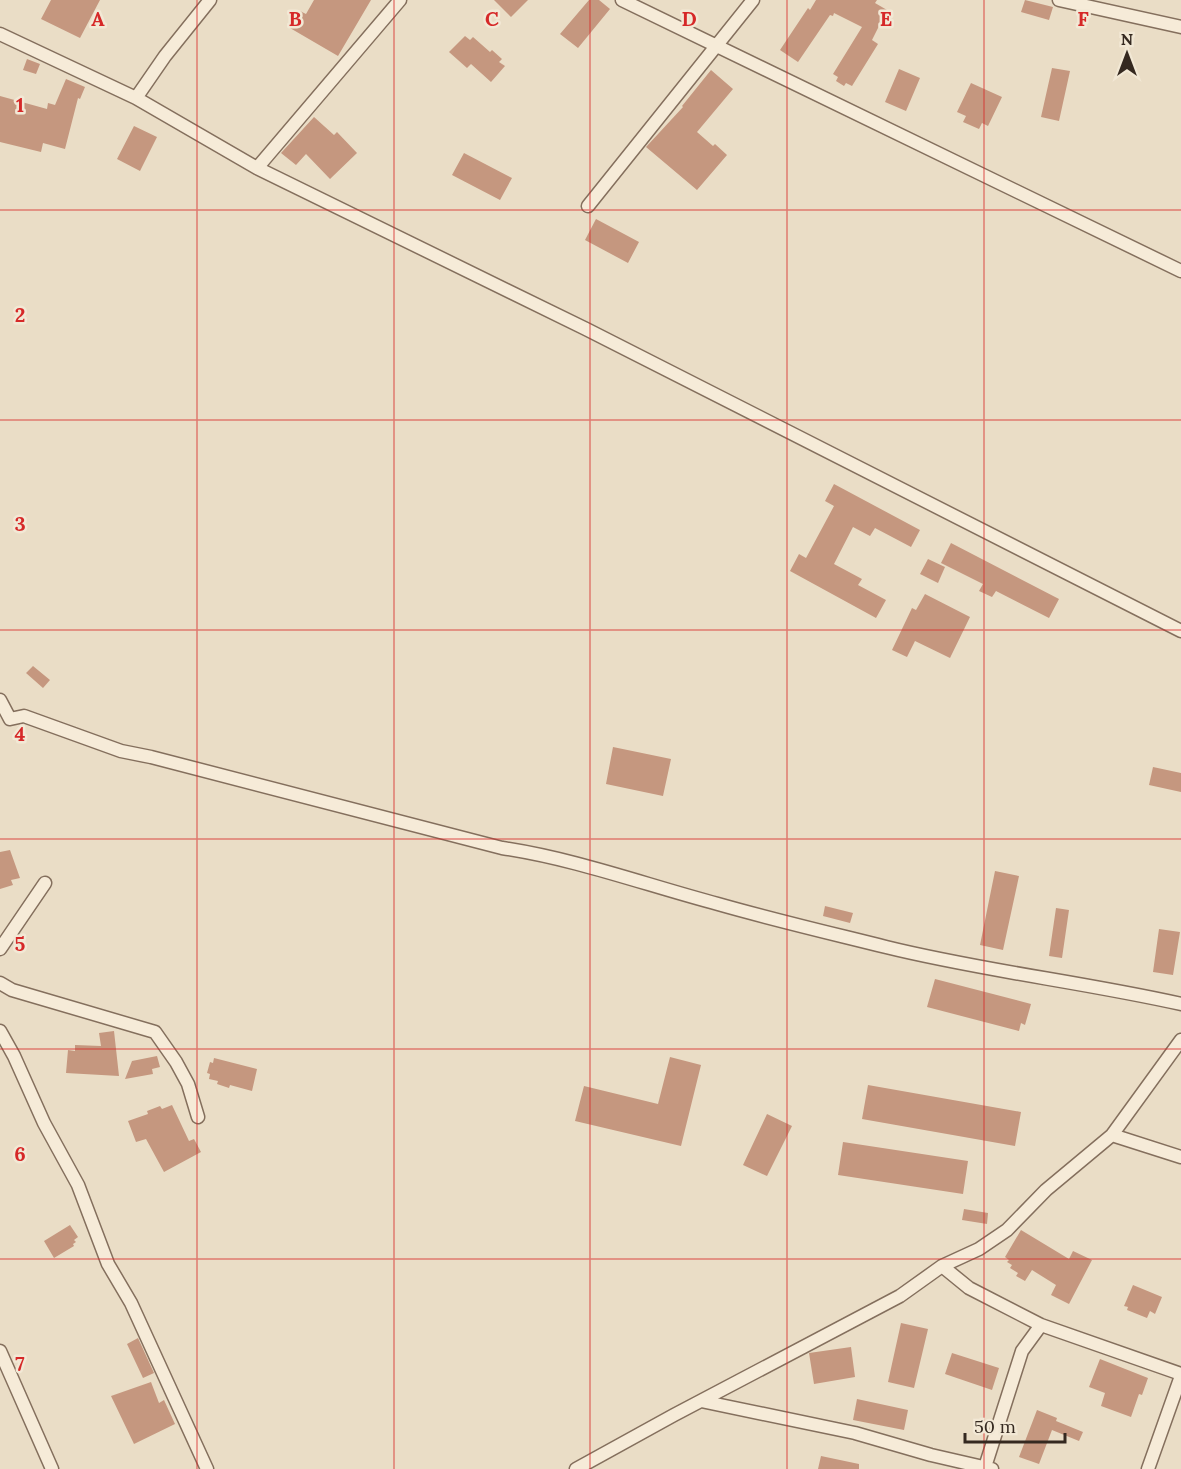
<svg xmlns="http://www.w3.org/2000/svg" width="1181" height="1469" font-family="Lora,serif">
	<style>
		.building { fill: #c5977f }
		.lines { fill: none; stroke-linecap: round; stroke-linejoin: round }
		.street-casing { stroke: #846f5d; stroke-width: 15 }
		.street { stroke: #f6ebd8; stroke-width: 12 }
		.grid { fill: none; stroke: #d62828; stroke-width: 1.5; stroke-opacity: 0.55 }
		.grid-label { font-size: 20px; text-anchor: middle; font-weight: bold; fill: #d62828; stroke: #f2e8d5; stroke-width: 5; stroke-linejoin: round; paint-order: stroke }
	</style>
	<rect width="100%" height="100%" fill="#eaddc6"/>
	<path class="building" d="M51,0H100L80,38L41,19Z
		M314,0H371L338,56L290,28L300,11L306,14Z
		M494,0H528L511,17Z
		M589,0H599L610,9L578,48L560,34Z
		M816,0H877L875,3L887,10L872,40L878,44L852,86L846,83L844,86L836,81L838,77L833,74L862,27L834,13L833,16L830,15L798,62L780,50L808,8L810,10Z
		M1025,0L1053,7L1049,20L1021,12Z
		M465,36L470,40L473,37L490,52L492,50L502,59L499,62L505,66L491,82L471,64L467,68L449,52Z
		M27,59L40,64L36,74L23,70Z
		M1052,68L1070,71L1059,121L1041,117Z
		M899,69L920,78L906,111L885,102Z
		M711,70L733,89L697,132L713,146L715,144L727,155L697,190L646,147L683,107L682,106Z
		M66,79L85,87L80,99L78,98L65,149L43,143L41,152L0,142V96L47,109L48,103L55,105Z
		M971,83L1002,97L988,126L982,123L979,129L963,122L966,116L957,112Z
		M314,117L334,135L337,132L357,153L330,179L306,154L296,165L281,153Z
		M134,126L157,137L140,171L117,159Z
		M464,153L512,178L500,200L452,175Z
		M596,219L639,242L628,263L585,240Z
		M834,484L920,530L911,547L875,528L870,536L853,527L834,564L862,579L858,585L886,600L876,618L790,571L799,554L806,558L834,506L825,501Z
		M951,543L1059,599L1049,618L996,591L992,597L979,591L983,584L941,563Z
		M928,559L945,567L938,583L920,574Z
		M925,594L970,617L950,658L915,641L907,657L892,650L912,608L916,610Z
		M33,666L50,680L43,688L26,673Z
		M613,747L671,759L663,796L606,784Z
		M1153,767L1181,773V792L1149,785Z
		M10,850L20,878L11,880L13,885L0,889V852Z
		M995,871L1019,876L1003,950L980,945Z
		M825,906L853,913L850,923L823,916Z
		M1056,908L1069,910L1062,958L1049,956Z
		M1159,929L1180,932L1173,975L1153,972Z
		M935,979L1031,1004L1025,1025L1021,1023L1019,1031L927,1007Z
		M114,1031L119,1076L66,1073L68,1050L75,1051V1045L101,1046L99,1033Z
		M157,1056L160,1067L152,1069L153,1074L125,1079L132,1061Z
		M670,1057L701,1065L681,1146L575,1121L584,1086L658,1104Z
		M214,1058L257,1069L252,1091L230,1085L229,1088L217,1084L218,1081L209,1079L210,1074L207,1073L210,1062L213,1063Z
		M868,1085L1021,1112L1015,1146L862,1119Z
		M172,1105L189,1141L194,1139L201,1152L164,1172L146,1139L136,1142L128,1121L148,1114L147,1111L160,1106L162,1109Z
		M767,1114L792,1126L767,1176L743,1165Z
		M843,1142L968,1161L963,1194L838,1175Z
		M964,1209L988,1213L987,1224L962,1220Z
		M70,1225L78,1237L74,1240L76,1242L73,1244L74,1246L54,1258L44,1241Z
		M1021,1230L1069,1259L1073,1251L1092,1260L1069,1304L1051,1295L1056,1285L1032,1270L1025,1281L1016,1276L1018,1273L1010,1268L1012,1265L1007,1262L1009,1260L1005,1257Z
		M1133,1285L1162,1297L1155,1314L1150,1311L1147,1318L1127,1310L1128,1307L1124,1306Z
		M901,1323L928,1329L914,1388L888,1382Z
		M138,1338L154,1373L143,1378L127,1344Z
		M851,1347L855,1377L814,1384L809,1353Z
		M952,1353L999,1368L992,1390L945,1374Z
		M1100,1359L1148,1378L1142,1395L1139,1394L1131,1417L1101,1406L1105,1393L1089,1387Z
		M151,1382L159,1403L164,1400L175,1424L134,1444L111,1396Z
		M857,1399L908,1410L904,1430L853,1420Z
		M1037,1410L1057,1418L1056,1421L1083,1432L1079,1441L1052,1430L1039,1464L1019,1457Z
		M821,1456L859,1464V1469H818Z"/>
	<g class="lines">
		<g class="street-casing">
			<path id="street" d="M622,0L1181,271
				M1059,0L1181,27
				M0,34L136,98L257,168L586,329L1181,631
				M136,98L165,56L210,0
				M257,168L400,0
				M588,206L753,0
				M0,700L10,719L24,716L121,751L151,757L502,848C576,859 646,885 718,904C774,920 830,933 886,947C983,971 1083,982 1181,1004
				M0,949L45,883
				M0,983L12,990L155,1032L176,1062L188,1084L198,1117
				M0,1031L14,1056L44,1123L78,1185L108,1264L131,1303L207,1469
				M1112,1135L1181,1157
				M942,1266L969,1288L1041,1325L1181,1374
				M0,1351L52,1469
				M701,1401L855,1433L931,1455L992,1469
				M985,1467L1022,1351L1041,1325
				M576,1469L674,1415L900,1296L942,1266L979,1249L1007,1230L1046,1190L1112,1135L1181,1040
				M1148,1469L1181,1376"/>
		</g>
		<use href="#street" class="street"/>
	</g>
	<path class="grid" d="M197,0V1469M394,0V1469M590,0V1469M787,0V1469M984,0V1469M0,210H1181M0,420H1181M0,630H1181M0,839H1181M0,1049H1181M0,1259H1181"/>
	<g class="grid-label">
		<text x="98" y="26">A</text>
		<text x="295" y="26">B</text>
		<text x="492" y="26">C</text>
		<text x="689" y="26">D</text>
		<text x="886" y="26">E</text>
		<text x="1083" y="26">F</text>
		<text x="20" y="112">1</text>
		<text x="20" y="322">2</text>
		<text x="20" y="531">3</text>
		<text x="20" y="741">4</text>
		<text x="20" y="951">5</text>
		<text x="20" y="1161">6</text>
		<text x="20" y="1371">7</text>
	</g>
	<g transform="translate(1127 54)" stroke="#f2e8d5" stroke-width="4.5" paint-order="stroke">
	<path d="M0-4.5L10 22L0 15L-10 22Z" fill="#352920"/>
	<text y="-9" font-size="16" font-weight="bold" text-anchor="middle" fill="#352920">N</text>
	</g>
	<path d="M965 1433v9h100v-9" fill="none" stroke="#352920" stroke-width="3"/>
	<text x="974" y="1433" font-size="18" fill="#352920" stroke="#f2e8d5" stroke-width="4.5" paint-order="stroke">50 m</text>
</svg>
